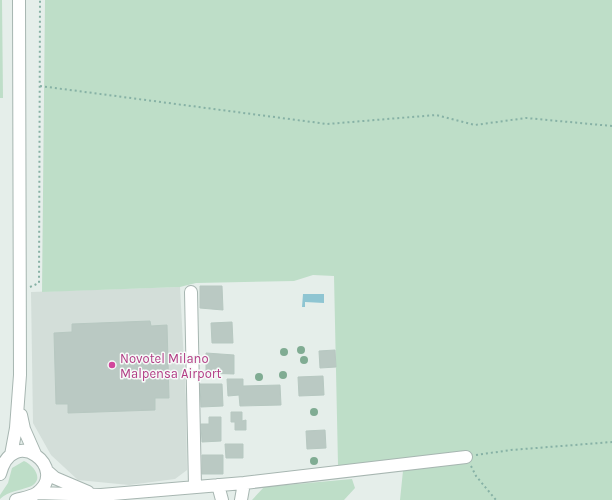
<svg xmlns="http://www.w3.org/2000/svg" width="612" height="500" font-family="Karla,sans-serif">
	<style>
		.built { fill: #d3ded9 }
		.green { fill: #bedec8 }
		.water { fill: #8ec5d2 }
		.building { fill: #bac9c3; stroke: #b7c8c1 }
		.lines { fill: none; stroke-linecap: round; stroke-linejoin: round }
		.minor-casing { stroke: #a7b6b1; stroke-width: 14 }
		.path { stroke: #86b1a5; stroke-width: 2; stroke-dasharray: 2 3; stroke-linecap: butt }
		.minor { stroke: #fff; stroke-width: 12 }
		.tree { fill: #80ac93 }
		.hotel-dot { fill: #d1479c; stroke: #f6faf8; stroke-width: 1.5 }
		.labels { text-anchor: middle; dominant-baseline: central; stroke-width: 3; stroke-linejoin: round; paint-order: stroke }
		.hotel-label { font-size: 13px; fill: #b23c85; stroke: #f6faf8; text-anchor: start }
	</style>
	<rect width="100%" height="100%" fill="#e5eeea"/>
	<path class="built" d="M180,287L186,400L187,470L175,479L129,485L78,480L51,455L33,423L31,292Z"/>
	<path class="green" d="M0,0H2L3,98H0Z
		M45,0H612V500H400L404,461L373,464L338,465L334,276L313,275L294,281L196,283L180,287L42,292Z
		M24,461C35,466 45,481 29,487C18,491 9,491 0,499V495L8,483L12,468Z
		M352,479L355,488L344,500H252L264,487Z"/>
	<path class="water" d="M303,294H324V303L305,302V307H302Z"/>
	<path class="building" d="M200,286H222L223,310L200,308Z
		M150,321L151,326L167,325L169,398H155V410L68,413V404H56L54,333L72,332V324Z
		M232,322L233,343H212L211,323Z
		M335,350L336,367L320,368L319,351Z
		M206,353L234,355V374L206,373Z
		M323,376L324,395L299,396L298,377Z
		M227,379H243V386L280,385L281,405L240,406L239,395L228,396Z
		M200,384H222L223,406L201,407Z
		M231,412H242V421L246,420V430H235V422H231Z
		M209,417H221V441L202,442L201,424H209Z
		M325,430L326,448L307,449L306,431Z
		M225,444H243V458H226Z
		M202,455H223V474H202Z"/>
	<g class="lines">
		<g class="minor-casing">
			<path id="minor" d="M191,292L195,487
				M21,415L24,429L35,454
				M11,455L16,428L20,375L19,0
				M47,471L55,478L88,492
				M0,474C13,423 70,469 37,493C31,497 23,498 16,500
				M218,485L222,500
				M37,493L101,495L244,483L466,457
				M241,500L244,483"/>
		</g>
		<path class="path" d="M40,86L327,124L436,115L475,125L526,118L612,126
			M30,287L39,283L40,0
			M476,455L511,450L612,442
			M471,466L476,476L496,500"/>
		<use href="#minor" class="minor"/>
	</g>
	<g class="tree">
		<circle cx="301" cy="350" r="4"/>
		<circle cx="284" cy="352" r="4"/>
		<circle cx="304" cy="360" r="4"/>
		<circle cx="283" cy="375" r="4"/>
		<circle cx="259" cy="377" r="4"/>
		<circle cx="314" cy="412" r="4"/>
		<circle cx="314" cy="461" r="4"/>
	</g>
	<circle class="hotel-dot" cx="112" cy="365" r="4"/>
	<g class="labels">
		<g class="hotel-label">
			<text x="120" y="358">Novotel Milano<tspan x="120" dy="15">Malpensa Airport</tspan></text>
		</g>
	</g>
</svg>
